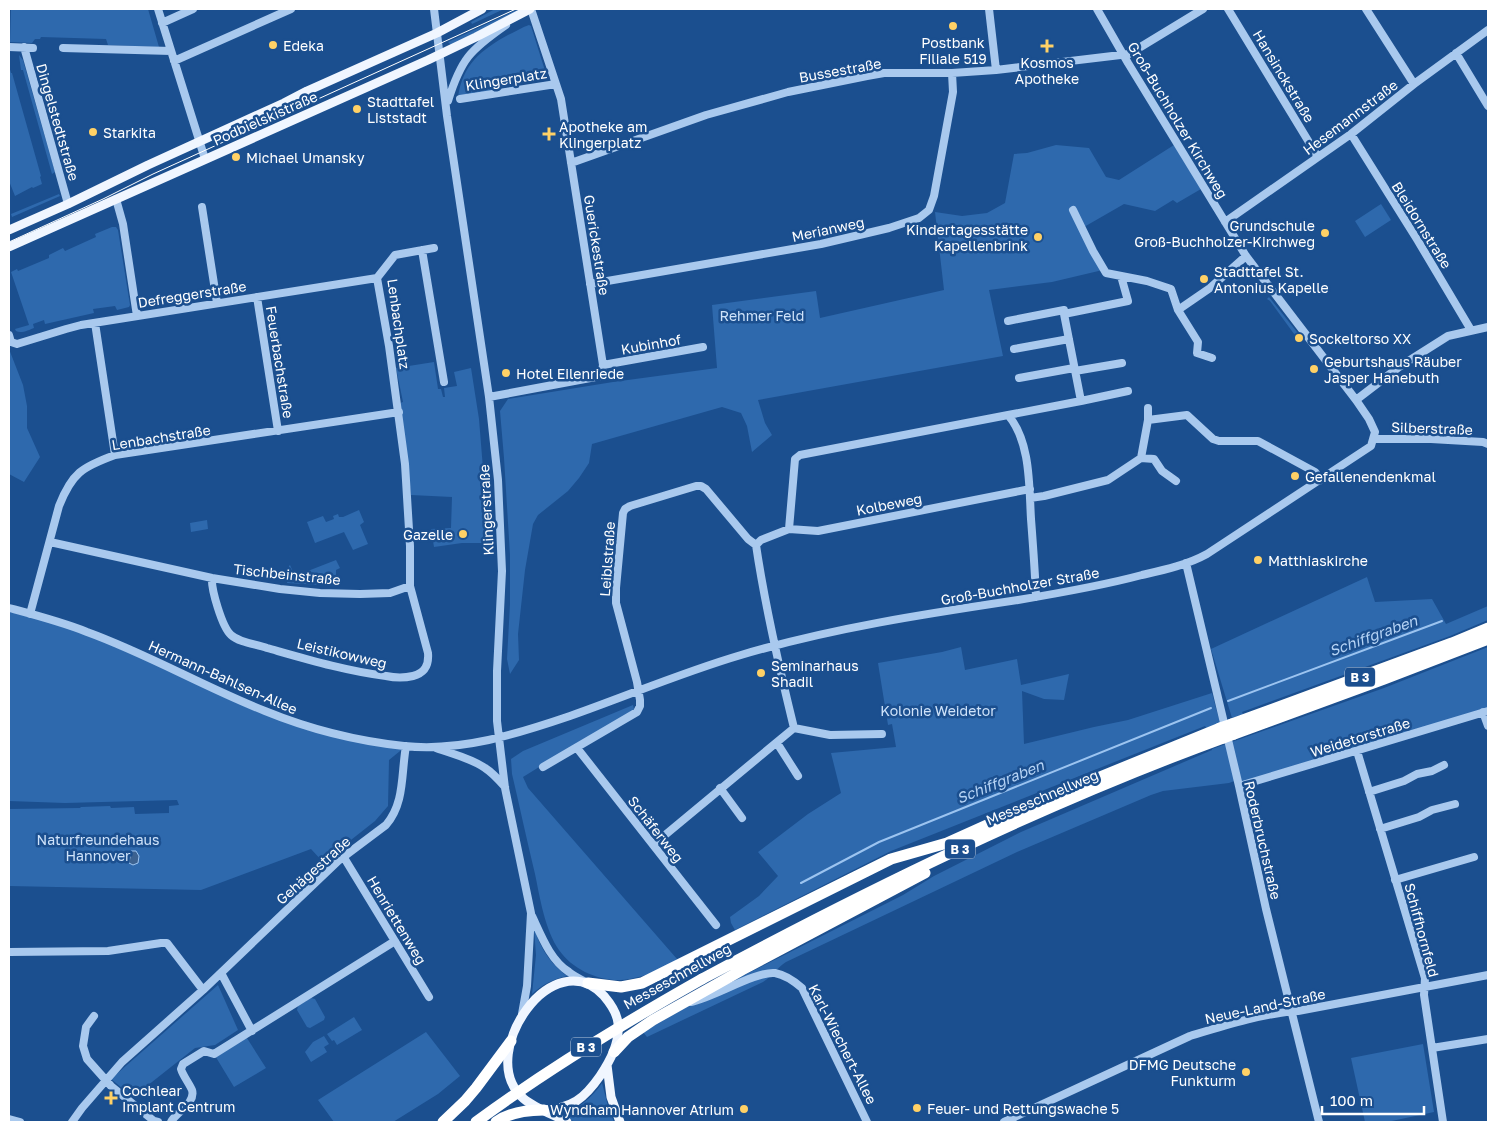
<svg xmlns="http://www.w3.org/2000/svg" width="1497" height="1131" font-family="'Golos Text',sans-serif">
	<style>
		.green { fill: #2e69ad }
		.water { fill: #3c6290; stroke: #9cc4f0 }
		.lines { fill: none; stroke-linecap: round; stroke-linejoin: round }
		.stream { stroke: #9cc4f0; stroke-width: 2 }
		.minor { stroke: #a9c9ee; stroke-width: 8 }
		.major { stroke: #f0f6ff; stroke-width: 9 }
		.highway { stroke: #fff; stroke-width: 11 }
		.tram { stroke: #fff; stroke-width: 1 }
		.highway-bridge { stroke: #fff; stroke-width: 11 }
		.poi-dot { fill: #ffd166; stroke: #1b4f8f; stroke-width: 2 }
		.labels { text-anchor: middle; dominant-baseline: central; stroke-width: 5; stroke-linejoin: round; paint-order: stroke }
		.shield { fill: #1b4f8f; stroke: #bbcadd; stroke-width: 1 }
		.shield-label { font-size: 12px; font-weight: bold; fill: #fff }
		.poi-label { font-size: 14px; fill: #fff; stroke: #1b4f8f; text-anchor: start }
		.street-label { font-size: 14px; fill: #fff; stroke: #1b4f8f }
		.park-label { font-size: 14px; fill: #cfe3fa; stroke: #1b4f8f }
		.water-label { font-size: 15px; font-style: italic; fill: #b5d3f5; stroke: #1b4f8f }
	</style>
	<rect width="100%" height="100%" fill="#1b4f8f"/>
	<path class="green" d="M11,9H148L159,47L108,45L106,39L41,37L40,39H35L32,43L10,42Z
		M495,9H504L472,24L471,22Z
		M519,9H523L451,45L448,42Z
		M529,25L531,26L547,77L546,79L499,87L493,91L458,97C463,64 481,50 508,35C515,32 522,27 529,25Z
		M19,55L23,60L55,172L52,174L23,70H21Z
		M9,66L11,73H12L41,176L40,177L42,184L33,188L32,187L15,196L9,181Z
		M1056,145L1089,148L1106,177L1119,180L1174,145L1201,189L1177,203L1173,200L1155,211L1124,204L1084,227L1107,269L1052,282L989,290L1003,356L758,400L765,423L772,435L752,452L747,426L741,413L722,407L592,444L589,463L579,478L568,491L538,515L533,524L525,570L518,634L519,660L510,674L507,659L510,604V555L504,458L500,411L508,399L613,382L717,368L712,305L816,291L820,318L944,290L935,212L962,216L987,213L1005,203L1014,154L1027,153Z
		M59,194L60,196L12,217L11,214Z
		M1381,204L1391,220L1365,237L1355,221Z
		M112,227H116L118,230L130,305L129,307L117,310L115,306L93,309L94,313L45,324L44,320L33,324L34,328C29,330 21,334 16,331L15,329L29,325L11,272L17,269L18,271L49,258V255L63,248L65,251L96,237L95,234Z
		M1269,297L1301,337L1297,338L1270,301L1267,299Z
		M9,349L23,385L27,406V428L40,457L24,482L9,474Z
		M434,362L438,389H441L443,397H445L444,388L457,386L454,372L471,368L479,419L489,543H462L434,547L431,529L451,528L452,497L411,495L400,403L403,402L396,368Z
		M359,510L364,522L360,525L368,544L353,550L344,532L315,543L307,522L323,516L326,522L334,519L333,516L338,514L339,517H343Z
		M207,520L208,529L191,532L190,523Z
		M336,560L340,568L336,570V586L287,583L289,566L290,565L295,576Z
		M1367,577L1375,602L1432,599L1446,624L1488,606V620L1450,636L1242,712L1243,714L1232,718L1211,649Z
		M9,608L87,631L302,725L405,747L389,760L388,806L375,821L323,862L311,849L201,890L9,886L10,946H9V809L80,808L81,807L110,806L111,808L134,807L135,814L169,813V806L179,805L177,800L65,803L9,801Z
		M961,647L965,670L1017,659L1021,685L1069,674L1064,700L1044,699L1022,691L1024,744L1094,727L1128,720L1212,693L1220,723L1206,728L1205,726L891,851L735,930L731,923L730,917L759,896L778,876L758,852L808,814L841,793L831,753L896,747L892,724L888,725L878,663L942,652Z
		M1488,647V711L1239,786L1237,780L1229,783L1163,791L1151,795L1017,852L786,962C777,968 772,976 763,982L647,1037L643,1032L723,986L903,895L934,876L1021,832L1212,750V749L1384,688Z
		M633,705L634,709L632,714L578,743L523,777L528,788L677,959C667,970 637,979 621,980C598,981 572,969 559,950C545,930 540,898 535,874C527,841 520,808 512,774L511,759L523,751Z
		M534,928C541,949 549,962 567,976C553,979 543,984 532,994L536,955Z
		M218,985L238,1030L215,1045L195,1048L133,1097L111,1079Z
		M311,998L315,999L325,1017L324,1020L310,1028L307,1027L297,1010L298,1006Z
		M354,1017L362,1030L337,1045L334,1040L332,1041L327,1034Z
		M426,1032L460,1076L438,1094L393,1122H334L318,1100Z
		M245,1035L266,1068L234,1087L214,1054Z
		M324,1036L329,1044L324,1047L327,1052L311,1062L305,1052L313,1042Z
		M1423,1044L1434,1112L1387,1122H1365L1351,1058Z
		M602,1083L609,1110L614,1122H575L564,1116C579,1107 593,1097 602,1083Z"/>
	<path class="water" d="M131,851H136L139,856L138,863L133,865L129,863Z"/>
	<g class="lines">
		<path class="stream" d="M1228,701L1442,621
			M801,883L879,842L1211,708"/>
		<path class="minor" d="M158,9L205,159
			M434,9L447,116L489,397L498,480L502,571L497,671V721L505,788L531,913L527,986L522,1014
			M989,9L996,70
			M1228,9L1318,157
			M1366,9L1414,84
			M162,23L193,9
			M9,47L33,48
			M24,47L68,204
			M63,48L171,51
			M1456,53L1488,106
			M174,61L291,9
			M460,99L556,84
			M448,101C461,59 470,50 506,25
			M1351,134L1418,241L1471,330
			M571,163L706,115L788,92L867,76L884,73H952L996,70L1129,54L1203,9
			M116,199L123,224L137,316
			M202,207L217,303
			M1073,210L1093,251L1106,273L1147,281L1171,289L1178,310L1198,342L1197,353L1212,358
			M1225,222L1351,134L1414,84L1488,30
			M422,250L444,382
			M590,284L821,244L889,228L919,218L929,210L934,196L953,92L952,73
			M257,297L278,431
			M1178,310L1210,288L1246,256
			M1008,321L1064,310V314
			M95,323L115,455
			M9,335L11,342L17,344L66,329L81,325L377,278
			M1014,349L1069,339
			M603,365L703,347
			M1075,371L1122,363
			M1019,378L1074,368
			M489,397L601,376L603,365L561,99L531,9
			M1356,400L1399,367L1448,336L1488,327
			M1081,401L1128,391
			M1008,415L1081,401L1064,314L1128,301L1121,276
			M1148,420L1187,415L1213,439L1219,441H1258L1315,472L1321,480
			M1374,439H1431L1483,442L1488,444
			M1141,458L1154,459L1162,471L1176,481
			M1030,498L1044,496L1108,480L1141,458L1148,420V408
			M789,529L795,459L800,455L1008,415C1031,442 1029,487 1031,519C1033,545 1035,571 1036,597
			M50,542L212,578L280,589L320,593L360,594L390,593L410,586
			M756,545L761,540L789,529L818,531L1030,489
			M1186,563L1239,786L1266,909L1319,1122
			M212,578C211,589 222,627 231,635C240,643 256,644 267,648C306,659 346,671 386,676C395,678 405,678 413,676C425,673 429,665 428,653L410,586V546L405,464L389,346L377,278L395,255L434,248
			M9,608C35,615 62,622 87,632C148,654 204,687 265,711C309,729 357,741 404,746C461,752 517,734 570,716C627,696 683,672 741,655C832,628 925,614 1018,600C1060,593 1101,586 1142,575C1164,570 1187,565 1207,554L1371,446L1375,432L1369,419L1356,400L1246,256L1128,63L1097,9
			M30,614L59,506C72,473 82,467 115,455L399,412
			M1483,712L1488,726
			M794,728L830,735L882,734
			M777,743L798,776
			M436,748C452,754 471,758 485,768C493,773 499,780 505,787
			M577,748L716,925
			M1357,751L1425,978L1424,995L1443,1122
			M543,767L637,712L640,706V700L637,682L616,603V588L623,513L625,509L630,506L696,486H701L706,489L748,539L756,545C765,606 779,667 794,728L653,845
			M1239,786L1488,711
			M720,788L742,818
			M1369,792L1404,781L1417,774L1432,771L1444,765
			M1380,829L1419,817L1432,810L1455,804
			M343,856L429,997
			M1395,880L1474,857
			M532,916C541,935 550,960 569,972C574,976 580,979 586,982
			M9,952L108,951L161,943H167L203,990
			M221,973L252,1031
			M691,1002C714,997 756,971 775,973C786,975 794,981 802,988L867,1122
			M94,1016L86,1027L83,1046L87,1059L111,1086L154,1121L158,1122
			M1432,1048L1488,1039
			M9,1119L20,1122
			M72,1122L82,1108L122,1062L203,990L338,861L386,825C405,803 401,774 406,746
			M171,1122C176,1112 196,1103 192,1090C189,1083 183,1076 181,1069L183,1064L204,1051L214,1054L395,941
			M1004,1122L1190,1036C1223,1026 1264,1013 1298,1011L1488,975"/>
		<path class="major" d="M9,230L68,204L148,165L284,103L307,91L437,33L482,9
			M9,247L428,60L476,37L530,9
			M607,1065L611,1097L620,1122
			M544,1110C572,1108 584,1099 600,1076C610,1061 620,1043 618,1023C617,1014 610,1003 604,996C579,969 547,982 527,1009C509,1033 496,1075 524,1099C535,1108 554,1115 567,1122"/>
		<path class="highway" d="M1232,724L1452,643L1488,628
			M1234,734L1384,679L1488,639
			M702,979C870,889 1043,804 1223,738
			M588,983L621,987L642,983L891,859L947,843L1029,806L1220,728
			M614,1052L628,1037L653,1020L742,970L925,873
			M443,1122L465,1101L476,1088L511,1041
			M496,1122C510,1112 527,1110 544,1110"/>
		<path class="tram" d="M9,242L103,199L153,174L516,9"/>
		<path class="highway-bridge" d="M1220,728L1232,724
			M1223,738L1234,734
			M476,1122C548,1069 624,1023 702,979"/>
	</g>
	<g class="poi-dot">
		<circle cx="953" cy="26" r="5"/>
		<circle cx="273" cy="45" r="5"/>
		<path d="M1044.5 38.5h5v5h5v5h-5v5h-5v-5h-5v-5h5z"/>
		<circle cx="357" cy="109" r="5"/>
		<circle cx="93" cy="132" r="5"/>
		<path d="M546.5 126.5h5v5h5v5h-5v5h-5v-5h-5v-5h5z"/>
		<circle cx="236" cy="157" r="5"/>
		<circle cx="1325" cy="233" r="5"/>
		<circle cx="1038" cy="237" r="5"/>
		<circle cx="1204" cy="279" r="5"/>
		<circle cx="1299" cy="338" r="5"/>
		<circle cx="1314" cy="369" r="5"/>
		<circle cx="506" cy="373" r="5"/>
		<circle cx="1295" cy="476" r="5"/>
		<circle cx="463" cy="534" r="5"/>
		<circle cx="1258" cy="560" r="5"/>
		<circle cx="761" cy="673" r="5"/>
		<circle cx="1246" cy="1072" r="5"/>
		<path d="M108.5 1090.5h5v5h5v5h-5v5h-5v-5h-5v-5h5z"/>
		<circle cx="917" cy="1108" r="5"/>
		<circle cx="744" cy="1109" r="5"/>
	</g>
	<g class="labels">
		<g class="shield">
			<rect x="1345" y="667.5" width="30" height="19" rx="4"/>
			<rect x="945" y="839.5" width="30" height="19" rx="4"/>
			<rect x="571" y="1037.5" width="30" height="19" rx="4"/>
		</g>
		<g class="shield-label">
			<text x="1360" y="677">B 3</text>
			<text x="960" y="849">B 3</text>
			<text x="586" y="1047">B 3</text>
		</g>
		<g class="poi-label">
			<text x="953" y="42" text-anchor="middle">Postbank<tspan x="953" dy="16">Filiale 519</tspan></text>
			<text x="283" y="45">Edeka</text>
			<text x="1047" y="62" text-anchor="middle">Kosmos<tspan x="1047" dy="16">Apotheke</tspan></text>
			<text x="367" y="101">Stadttafel<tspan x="367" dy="16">Liststadt</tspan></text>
			<text x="559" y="126">Apotheke am<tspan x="559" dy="16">Klingerplatz</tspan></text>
			<text x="103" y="132">Starkita</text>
			<text x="246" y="157">Michael Umansky</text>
			<text x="1315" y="225" text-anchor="end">Grundschule<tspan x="1315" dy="16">Groß-Buchholzer-Kirchweg</tspan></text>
			<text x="1028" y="229" text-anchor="end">Kindertagesstätte<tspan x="1028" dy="16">Kapellenbrink</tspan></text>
			<text x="1214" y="271">Stadttafel St.<tspan x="1214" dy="16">Antonius Kapelle</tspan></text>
			<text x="1309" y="338">Sockeltorso XX</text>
			<text x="1324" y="361">Geburtshaus Räuber<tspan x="1324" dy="16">Jasper Hanebuth</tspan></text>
			<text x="516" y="373">Hotel Eilenriede</text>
			<text x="1305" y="476">Gefallenendenkmal</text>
			<text x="453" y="534" text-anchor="end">Gazelle</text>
			<text x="1268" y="560">Matthiaskirche</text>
			<text x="771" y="665">Seminarhaus<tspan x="771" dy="16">Shadil</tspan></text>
			<text x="1236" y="1064" text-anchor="end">DFMG Deutsche<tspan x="1236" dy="16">Funkturm</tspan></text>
			<text x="122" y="1090">Cochlear<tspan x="122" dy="16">Implant Centrum</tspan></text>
			<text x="927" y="1108">Feuer- und Rettungswache 5</text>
			<text x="734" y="1109" text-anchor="end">Wyndham Hannover Atrium</text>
		</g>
		<g class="street-label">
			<text transform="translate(840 70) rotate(-10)">Bussestraße</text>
			<text transform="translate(1284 76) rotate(59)">Hansinckstraße</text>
			<text transform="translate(506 79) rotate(-9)">Klingerplatz</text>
			<text transform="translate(1350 117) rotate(-37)">Hesemannstraße</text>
			<text transform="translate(265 118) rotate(-24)">Podbielskistraße</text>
			<text transform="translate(1178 120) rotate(59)">Groß-Buchholzer Kirchweg</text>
			<text transform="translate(58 122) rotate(74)">Dingelstedtstraße</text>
			<text transform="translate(1422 225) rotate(58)">Bleidornstraße</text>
			<text transform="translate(828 229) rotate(-12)">Merianweg</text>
			<text transform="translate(597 245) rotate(81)">Guerickestraße</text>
			<text transform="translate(192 294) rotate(-9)">Defreggerstraße</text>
			<text transform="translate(399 324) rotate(82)">Lenbachplatz</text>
			<text transform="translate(651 344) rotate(-10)">Kubinhof</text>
			<text transform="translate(280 362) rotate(81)">Feuerbachstraße</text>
			<text transform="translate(1432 428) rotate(2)">Silberstraße</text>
			<text transform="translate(161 437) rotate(-9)">Lenbachstraße</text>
			<text transform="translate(889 504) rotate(-11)">Kolbeweg</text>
			<text transform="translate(486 510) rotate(-93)">Klingerstraße</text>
			<text transform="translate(607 559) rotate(-86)">Leiblstraße</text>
			<text transform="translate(287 574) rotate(6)">Tischbeinstraße</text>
			<text transform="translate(1020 586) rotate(-10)">Groß-Buchholzer Straße</text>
			<text transform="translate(342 653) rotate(13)">Leistikowweg</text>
			<text transform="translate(223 677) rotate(24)">Hermann-Bahlsen-Allee</text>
			<text transform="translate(1360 737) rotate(-17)">Weidetorstraße</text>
			<text transform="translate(1042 797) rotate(-23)">Messeschnellweg</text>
			<text transform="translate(656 829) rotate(52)">Schäferweg</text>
			<text transform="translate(1263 840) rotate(77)">Roderbruchstraße</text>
			<text transform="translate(313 870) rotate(-42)">Gehägestraße</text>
			<text transform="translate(397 920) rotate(59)">Henriettenweg</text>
			<text transform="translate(1422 930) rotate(75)">Schiffhornfeld</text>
			<text transform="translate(677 976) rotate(-29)">Messeschnellweg</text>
			<text transform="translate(1265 1006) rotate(-12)">Neue-Land-Straße</text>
			<text transform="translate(843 1044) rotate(63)">Karl-Wiechert-Allee</text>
		</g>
		<g class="park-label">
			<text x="762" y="315">Rehmer Feld</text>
			<text x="938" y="710">Kolonie Weidetor</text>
			<text x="98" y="839">Naturfreundehaus<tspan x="98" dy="16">Hannover</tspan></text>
		</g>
		<g class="water-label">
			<text transform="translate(1373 635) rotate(-20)">Schiffgraben</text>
			<text transform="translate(1000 781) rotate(-22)">Schiffgraben</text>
		</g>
	</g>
	<rect width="1497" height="1131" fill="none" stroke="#ffffff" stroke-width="20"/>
	<path d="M1322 1106v8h102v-8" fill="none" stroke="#ffffff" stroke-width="2.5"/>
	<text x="1330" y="1106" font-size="15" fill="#ffffff" stroke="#1b4f8f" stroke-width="4" paint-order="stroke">100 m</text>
</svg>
